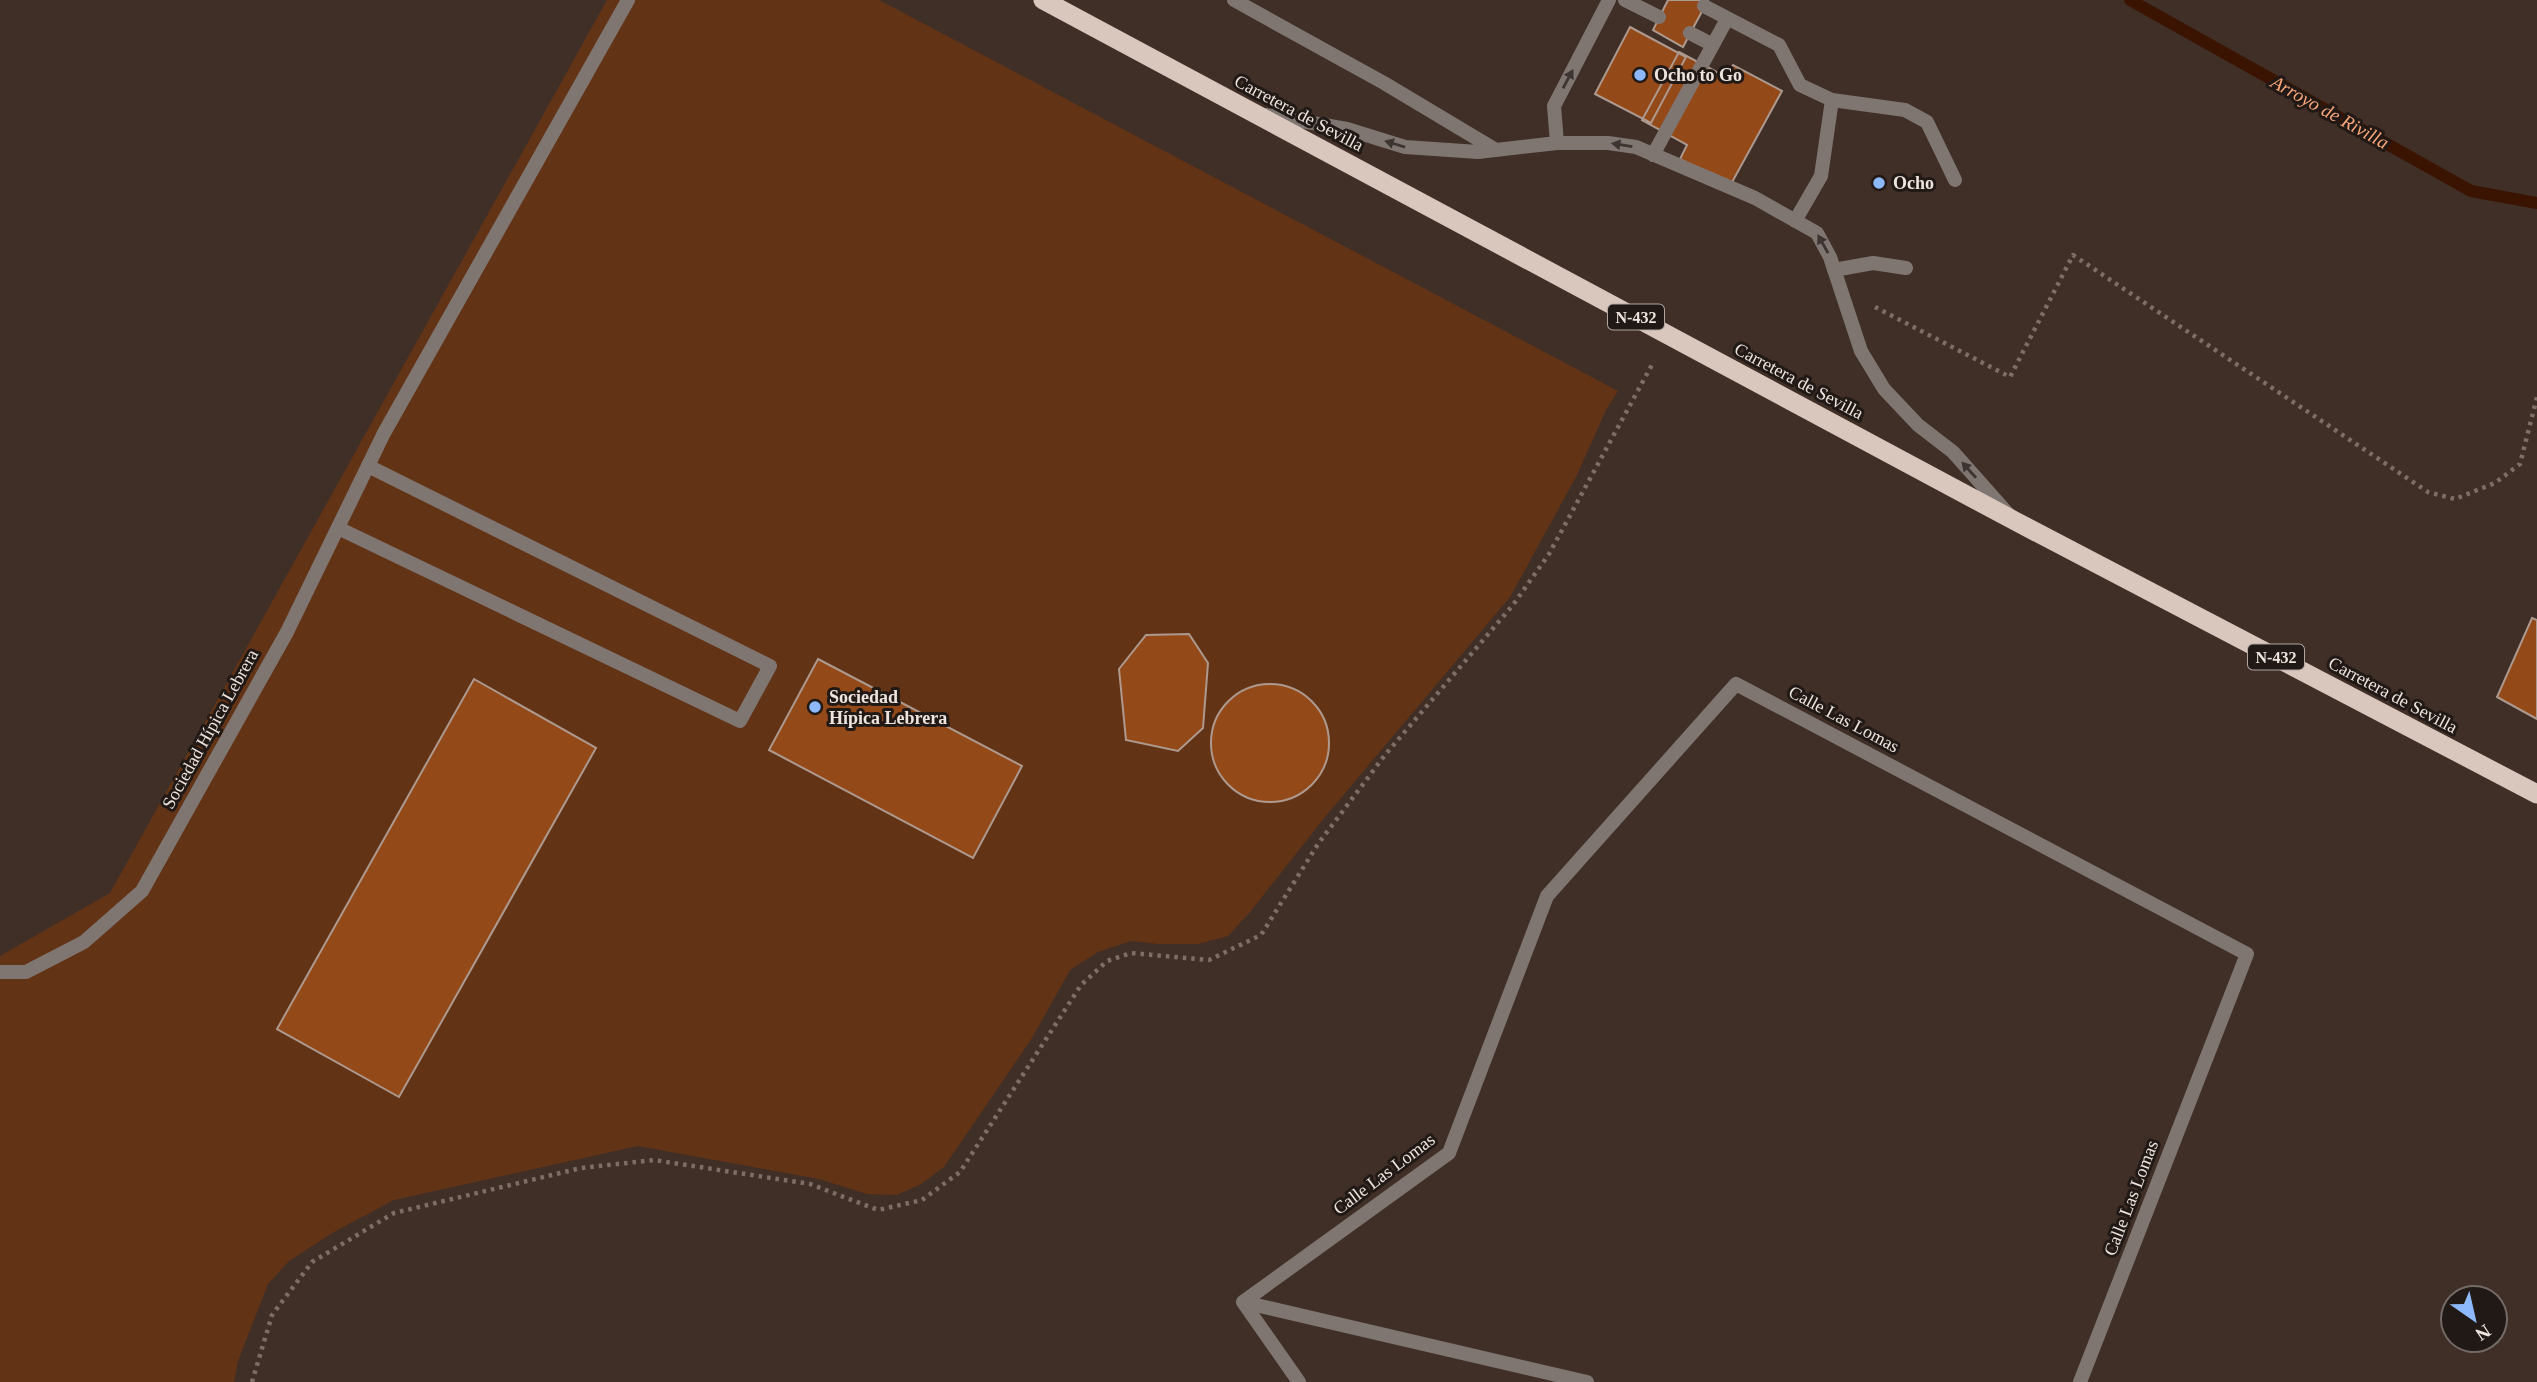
<svg xmlns="http://www.w3.org/2000/svg" width="2537" height="1382" font-family="Georgia,serif">
	<style>
		.green { fill: #633316 }
		.lines { fill: none; stroke-linecap: round; stroke-linejoin: round }
		.stream { stroke: #3a1400; stroke-width: 12 }
		.building { fill: #944919; stroke: #ad998e; stroke-width: 2 }
		.path { stroke: #7d6f67; stroke-width: 4.5; stroke-dasharray: 3.5 5; stroke-linecap: butt }
		.service { stroke: #7f7672; stroke-width: 14 }
		.minor { stroke: #7f7672; stroke-width: 14 }
		.trunk { stroke: #d9c6bc; stroke-width: 19 }
		.oneway { fill: #3d3532 }
		.poi-dot { fill: #8db9fc; stroke: #211916; stroke-width: 2.5 }
		.labels { text-anchor: middle; dominant-baseline: central; stroke-width: 6; stroke-linejoin: round; paint-order: stroke }
		.shield { fill: #211916; stroke: #b0a7a2; stroke-width: 2 }
		.shield-label { font-size: 16px; font-weight: bold; fill: #eee4de }
		.poi-label { font-size: 18px; font-weight: bold; fill: #eee4de; stroke: #211916; text-anchor: start }
		.street-label { font-size: 18px; fill: #eee4de; stroke: #211916 }
		.water-label { font-size: 19px; font-style: italic; fill: #fba779; stroke: #211916 }
	</style>
	<rect width="100%" height="100%" fill="#402f27"/>
	<path class="green" d="M607,0H879L1618,391L1606,410L1576,477L1510,597L1325,817L1250,912L1228,936L1198,944H1158L1131,941L1098,952L1070,970L1032,1038L944,1167L921,1184L897,1195L867,1194L819,1179L638,1146L394,1200L334,1232L289,1261L268,1284L238,1361L234,1382H0V956L110,893Z"/>
	<g class="lines">
		<path class="stream" d="M2130,0L2471,191L2537,203"/>
	</g>
	<path class="building" d="M1668,0H1708L1683,47L1653,30Z
		M1630,27L1686,57L1651,123L1595,94Z
		M1679,52L1726,77L1733,65L1782,91L1730,186L1680,159L1687,145L1642,120Z
		M2532,618L2537,620V719L2497,697Z
		M1189,634L1208,663L1203,728L1178,751L1126,740L1119,669L1146,635Z
		M818,659L1022,766L973,858L769,750Z
		M474,679L596,748L399,1097L277,1029Z
		M1211 743a59 59 0 1 1 118 0a59 59 0 1 1-118 0Z"/>
	<g class="lines">
		<path class="path" d="M1875,307L2010,377L2073,255L2428,492L2455,499L2495,483L2520,464L2537,397
			M252,1382L272,1315L312,1262L394,1213L581,1168L654,1160L810,1184L878,1210L922,1200L960,1172L1081,985L1107,961L1131,953L1209,960L1261,935L1318,844L1385,755L1513,605L1549,554L1654,361"/>
		<path class="service" d="M1234,0L1384,83L1496,150
			M1625,0L1659,17
			M1704,6L1779,45L1800,85L1832,100L1821,176L1795,221
			M1690,33L1713,45
			M1832,100L1905,110L1927,122L1955,180
			M1266,115L1347,129L1405,147L1478,152L1557,143H1608L1636,147L1755,198L1817,233L1830,257L1861,351L1884,389L1918,425L1953,452L2009,515
			M1557,143L1554,106L1609,0
			M1653,155L1727,19
			M1834,270L1873,263L1906,268
			M338,528L740,721L770,666L368,466"/>
		<path class="minor" d="M0,972H26L84,942L142,891L287,632L384,433L628,0
			M1243,1302L1587,1382
			M1299,1382L1243,1302L1449,1153L1547,896L1736,684L2247,954L2080,1382"/>
		<path class="trunk" d="M1043,0L2015,521L2537,794"/>
	</g>
	<defs><path id="oneway-solid" d="M-6-.8H1V-3.2L6.5 0L1 3.2V.8H-6Z" transform="scale(1.75)"/></defs>
	<g class="oneway">
		<use href="#oneway-solid" transform="translate(1568 79) rotate(-62)"/>
		<use href="#oneway-solid" transform="translate(1395 144) rotate(-163)"/>
		<use href="#oneway-solid" transform="translate(1622 145) rotate(-171)"/>
		<use href="#oneway-solid" transform="translate(1823 244) rotate(-119)"/>
		<use href="#oneway-solid" transform="translate(1969 470) rotate(-132)"/>
	</g>
	<g class="poi-dot">
		<circle cx="1640" cy="75" r="7"/>
		<circle cx="1879" cy="183" r="7"/>
		<circle cx="815" cy="707" r="7"/>
	</g>
	<g class="labels">
		<g class="shield">
			<rect x="1608" y="304.5" width="56" height="25" rx="5"/>
			<rect x="2248" y="644.5" width="56" height="25" rx="5"/>
		</g>
		<g class="shield-label">
			<text x="1636" y="317">N-432</text>
			<text x="2276" y="657">N-432</text>
		</g>
		<g class="poi-label">
			<text x="1654" y="75">Ocho to Go</text>
			<text x="1893" y="183">Ocho</text>
			<text x="829" y="697">Sociedad<tspan x="829" dy="21">Hípica Lebrera</tspan></text>
		</g>
		<g class="street-label">
			<text transform="translate(1299 113) rotate(28)">Carretera de Sevilla</text>
			<text transform="translate(1799 381) rotate(28)">Carretera de Sevilla</text>
			<text transform="translate(2393 695) rotate(28)">Carretera de Sevilla</text>
			<text transform="translate(1844 719) rotate(28)">Calle Las Lomas</text>
			<text transform="translate(210 729) rotate(-61)">Sociedad Hípica Lebrera</text>
			<text transform="translate(1384 1174) rotate(-37)">Calle Las Lomas</text>
			<text transform="translate(2131 1198) rotate(-69)">Calle Las Lomas</text>
		</g>
		<g class="water-label">
			<text transform="translate(2330 112) rotate(29)">Arroyo de Rivilla</text>
		</g>
	</g>
	<g transform="translate(2474 1319) rotate(146)"><circle r="33" fill="#211916" stroke="#736a66" stroke-width="2"/>
	<path d="M0-5L12 26L0 18L-12 26Z" fill="#8db9fc"/>
	<text y="-10" font-size="19" font-weight="bold" text-anchor="middle" fill="#eee4de">N</text>
	</g>
</svg>
